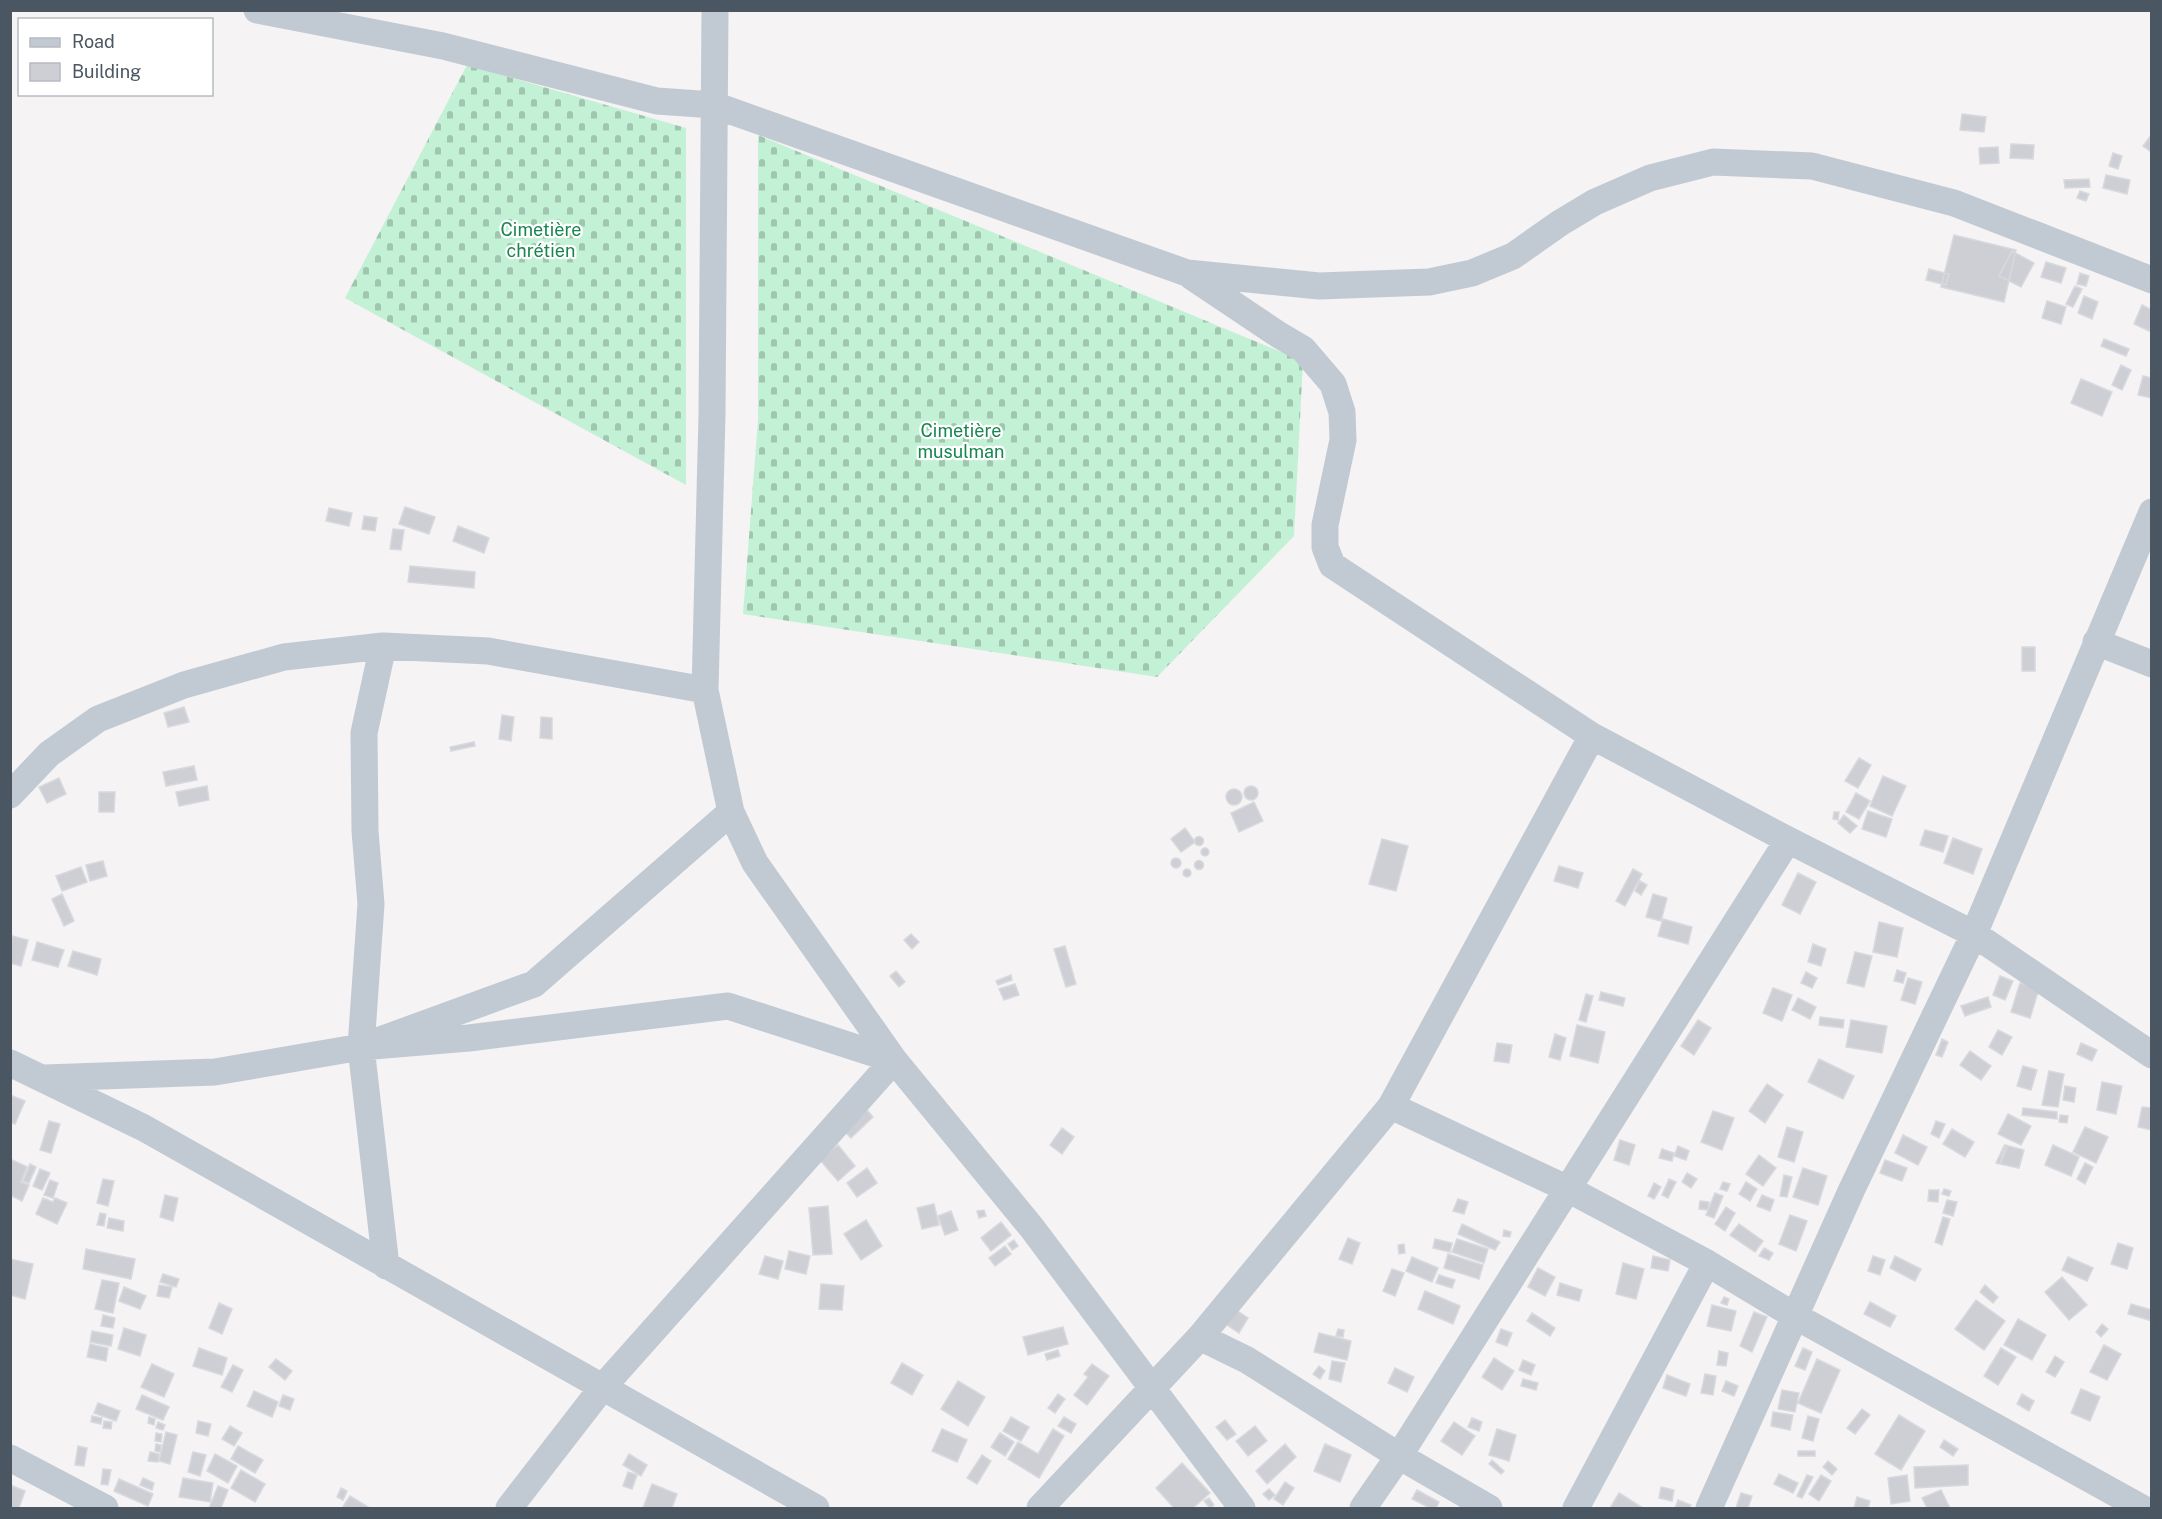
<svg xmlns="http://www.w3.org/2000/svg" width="2162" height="1519" font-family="'Public Sans',sans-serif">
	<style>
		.cemetery { fill: url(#cemetery-stones) }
		.building { fill: #cdcfd5; stroke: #d7d9de; stroke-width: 1.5 }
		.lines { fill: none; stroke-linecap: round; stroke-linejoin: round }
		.minor { stroke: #c1cad2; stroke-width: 27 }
		.labels { text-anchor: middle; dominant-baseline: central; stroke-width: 4.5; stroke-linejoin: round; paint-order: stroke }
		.park-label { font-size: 18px; fill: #17864f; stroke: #fff }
	</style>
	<defs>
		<pattern id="cemetery-stones" width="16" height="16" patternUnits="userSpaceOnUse" patternTransform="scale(1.5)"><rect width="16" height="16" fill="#c3f1d5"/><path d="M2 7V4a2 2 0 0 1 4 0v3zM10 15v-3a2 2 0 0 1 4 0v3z" fill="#a0c6b0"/></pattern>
	</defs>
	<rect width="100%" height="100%" fill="#f5f3f3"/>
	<path class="cemetery" d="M467,65L686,128V485L345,298Z
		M758,135L1303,361L1294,536L1157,677L743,614L758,420Z"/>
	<path class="building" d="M1962,114L1986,117L1984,132L1960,130Z
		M2151,135L2152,149L2150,151L2143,146Z
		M2011,144L2034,145L2033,159L2010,158Z
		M1998,147L1999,163L1980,164L1979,148Z
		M2113,153L2122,156L2118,169L2109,166Z
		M2106,175L2130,180L2127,194L2103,188Z
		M2089,179L2090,187L2065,188L2064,180Z
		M2080,191L2089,194L2086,201L2077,198Z
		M1954,235L2016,250L2004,302L1941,287Z
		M2012,251L2034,263L2021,287L1999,276Z
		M2046,262L2066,268L2061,283L2041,277Z
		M1929,269L1949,274L1946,285L1926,280Z
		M2080,273L2089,276L2086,286L2077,284Z
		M2075,286L2082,289L2073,307L2066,304Z
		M2084,296L2098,302L2092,319L2078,313Z
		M2047,301L2066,307L2061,324L2042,318Z
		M2142,305L2152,310V324L2149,331L2134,324Z
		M2104,339L2129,349L2126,356L2101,346Z
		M2121,365L2131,370L2122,390L2112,385Z
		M2143,376L2152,378V398L2138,395Z
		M2081,379L2112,392L2102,416L2071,403Z
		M405,507L435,517L429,534L399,524Z
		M329,508L352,513L349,526L326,521Z
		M364,516L377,518L375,531L362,529Z
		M458,526L489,538L484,553L453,541Z
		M393,529L404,530L401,550L390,549Z
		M410,566L475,572L474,588L408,582Z
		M2022,647H2035V671H2022Z
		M184,707L189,722L168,727L164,713Z
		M502,715L514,717L511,741L499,739Z
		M541,717L552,718V739L540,738Z
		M474,742L475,746L451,751L450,747Z
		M1859,758L1871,765L1858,788L1845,781Z
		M194,766L197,780L166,786L163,772Z
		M1883,776L1906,786L1892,816L1870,806Z
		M59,778L66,794L47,803L39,787Z
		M1244 793a7 7 0 1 1 14 0a7 7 0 1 1-14 0Z
		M207,786L209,800L179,806L176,792Z
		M1226 797a8 8 0 1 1 16 0a8 8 0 1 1-16 0Z
		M99,792H115L114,812H99Z
		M1856,793L1870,801L1859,819L1846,812Z
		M1254,802L1263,821L1239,832L1231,813Z
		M1868,811L1892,819L1886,837L1862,829Z
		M1834,812H1839L1838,820L1833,819Z
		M1844,815L1857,826L1850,833L1838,823Z
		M1185,828L1195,842L1181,852L1171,839Z
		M1925,830L1948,836L1943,852L1920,845Z
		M1194.5 841a4.5 4.5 0 1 1 9 0a4.5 4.5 0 1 1-9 0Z
		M1953,838L1982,849L1973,874L1944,863Z
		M1382,839L1408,846L1396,891L1369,884Z
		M1201 852a4 4 0 1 1 8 0a4 4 0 1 1-8 0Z
		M1171 863a5 5 0 1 1 10 0a5 5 0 1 1-10 0Z
		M1194.5 865a4.5 4.5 0 1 1 9 0a4.5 4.5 0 1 1-9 0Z
		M103,861L107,876L90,881L86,865Z
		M1559,866L1583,873L1578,888L1554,881Z
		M81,867L87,882L62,891L56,876Z
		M1633,869L1642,874L1625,906L1616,901Z
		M1183 873a4 4 0 1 1 8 0a4 4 0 1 1-8 0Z
		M1798,873L1816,882L1800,914L1782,905Z
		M1640,881L1647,885L1641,895L1635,891Z
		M62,894L74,921L64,926L52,899Z
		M1653,894L1667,898L1661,921L1646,917Z
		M1663,919L1692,927L1688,944L1658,936Z
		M1879,922L1903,928L1897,957L1873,952Z
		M911,934L919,942L912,949L904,940Z
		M12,936L28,940L21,966L10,963Z
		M37,942L64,950L58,967L32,960Z
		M1813,944L1826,949L1821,966L1808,962Z
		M1065,946L1076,984L1066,987L1054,949Z
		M73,951L101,959L97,975L68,966Z
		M1855,952L1872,956L1864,987L1847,983Z
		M1897,970L1906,973L1903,983L1894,981Z
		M896,971L905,982L899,987L890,976Z
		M1806,972L1817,978L1812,988L1801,983Z
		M1011,975L1012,980L998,985L996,981Z
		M2000,976L2013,981L2005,1000L1993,995Z
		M1908,978L1922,982L1915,1004L1901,1000Z
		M2020,983L2039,989L2030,1018L2011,1012Z
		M1015,984L1019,995L1004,1000L999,989Z
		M1773,988L1792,995L1782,1021L1763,1013Z
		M1601,992L1625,998L1623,1006L1599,1000Z
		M1586,994L1593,996L1586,1022L1579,1020Z
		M1988,997L1991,1007L1965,1016L1961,1006Z
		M1798,998L1816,1007L1810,1019L1792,1010Z
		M1820,1017L1844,1020L1843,1028L1819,1025Z
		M1698,1020L1711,1028L1694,1055L1681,1046Z
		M1851,1020L1887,1026L1882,1053L1846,1047Z
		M1577,1025L1605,1032L1598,1063L1570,1056Z
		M1998,1030L2012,1037L2002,1055L1989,1047Z
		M1555,1034L1566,1038L1560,1060L1549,1057Z
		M1942,1039L1948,1042L1942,1057L1936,1055Z
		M1497,1043L1512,1045L1509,1063L1494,1061Z
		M2081,1043L2097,1050L2092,1061L2077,1054Z
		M1970,1051L1991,1066L1981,1080L1960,1065Z
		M1819,1059L1854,1076L1843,1099L1808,1082Z
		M2023,1066L2037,1070L2031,1090L2017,1086Z
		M2049,1071L2064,1074L2058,1107L2042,1105Z
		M2102,1082L2122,1086L2116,1114L2097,1110Z
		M1767,1084L1783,1095L1765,1123L1749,1111Z
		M2065,1086L2076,1088L2074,1102L2063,1100Z
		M10,1095L25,1101L15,1124L10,1122Z
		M2142,1107L2152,1108V1130L2138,1127Z
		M2023,1108L2057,1112V1119L2022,1115Z
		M867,1110L873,1117L851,1138L845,1132Z
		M1713,1111L1734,1118L1722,1150L1701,1142Z
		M2008,1114L2031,1126L2021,1145L1998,1134Z
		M2060,1115L2068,1116L2067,1123L2059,1122Z
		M49,1121L60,1124L51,1153L40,1150Z
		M1936,1121L1945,1124L1939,1138L1931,1134Z
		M1787,1127L1803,1132L1794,1162L1778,1157Z
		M2085,1127L2108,1137L2096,1163L2073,1152Z
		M1062,1128L1074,1137L1062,1154L1050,1145Z
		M1952,1129L1974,1142L1965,1157L1943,1144Z
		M1903,1135L1927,1147L1918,1165L1895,1153Z
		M1620,1140L1635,1145L1629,1165L1614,1160Z
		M838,1145L855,1166L838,1181L820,1160Z
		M2005,1145L2024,1150L2019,1168L2000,1164Z
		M2053,1145L2079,1157L2071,1176L2045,1165Z
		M1678,1146L1689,1151L1686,1160L1674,1156Z
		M2004,1146L2007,1148L2000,1164L1996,1163Z
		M1662,1149L1674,1153L1672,1161L1659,1158Z
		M1759,1155L1776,1168L1763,1186L1746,1174Z
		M10,1159L27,1167L21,1182L29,1185L22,1201L10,1195Z
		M1885,1160L1907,1168L1902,1181L1880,1173Z
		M2085,1163L2093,1167L2085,1184L2077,1179Z
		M30,1164L36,1167L29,1183L23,1181Z
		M867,1168L877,1183L857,1197L847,1183Z
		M1803,1168L1827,1176L1818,1205L1793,1197Z
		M40,1169L50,1173L42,1190L33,1186Z
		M1687,1173L1697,1179L1691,1188L1682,1182Z
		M1784,1175L1792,1177L1787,1197L1780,1196Z
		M103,1179L114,1181L108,1206L97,1203Z
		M1669,1179L1676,1182L1668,1198L1662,1195Z
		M50,1180L58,1183L53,1198L44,1195Z
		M1723,1182L1730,1184L1727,1191L1720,1189Z
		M1746,1182L1757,1189L1750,1201L1739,1194Z
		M1654,1183L1661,1187L1654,1199L1648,1196Z
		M1944,1189L1951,1191L1949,1196L1942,1194Z
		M1929,1190H1939L1938,1202L1928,1201Z
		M1715,1193L1723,1196L1714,1218L1706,1215Z
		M165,1195L178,1198L173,1221L160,1217Z
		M1762,1195L1774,1200L1770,1211L1757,1206Z
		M43,1198L53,1202L55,1198L67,1203L57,1224L36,1214Z
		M1458,1199L1468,1202L1464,1214L1453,1211Z
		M1947,1200L1957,1202L1953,1216L1943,1213Z
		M1700,1201L1709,1202L1708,1210L1699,1209Z
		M934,1204L939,1225L922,1229L917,1208Z
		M828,1206L832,1254L813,1255L809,1208Z
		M1726,1207L1735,1213L1725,1231L1715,1224Z
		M984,1210L986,1216L979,1218L977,1211Z
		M951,1211L958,1230L945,1235L938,1216Z
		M100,1213L106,1214L104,1226L97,1225Z
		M1790,1215L1807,1221L1796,1251L1779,1244Z
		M1943,1217L1950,1219L1942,1245L1935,1242Z
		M109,1218L124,1221L123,1231L107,1228Z
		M866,1220L882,1246L861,1260L844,1234Z
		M1001,1222L1011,1235L991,1251L981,1238Z
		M1462,1224L1500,1242L1495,1250L1458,1234Z
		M1739,1224L1763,1241L1755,1252L1730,1235Z
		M1504,1230L1511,1232L1510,1237L1503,1236Z
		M1348,1238L1360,1243L1352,1264L1339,1259Z
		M1435,1239L1452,1243L1450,1252L1433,1248Z
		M1457,1239L1488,1249L1484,1263L1452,1252Z
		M1014,1240L1018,1246L1012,1250L1008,1244Z
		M2118,1243L2133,1248L2127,1269L2111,1264Z
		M1404,1244L1405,1253L1399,1254L1398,1245Z
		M1005,1246L1011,1254L995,1266L989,1258Z
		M1764,1248L1773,1253L1769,1260L1759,1256Z
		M86,1249L135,1259L131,1279L83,1269Z
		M789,1251L810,1256L806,1274L785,1269Z
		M1448,1254L1483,1265L1479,1279L1444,1268Z
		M765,1256L783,1261L778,1279L759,1274Z
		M1653,1256L1670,1260L1668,1271L1651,1268Z
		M1873,1256L1885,1260L1880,1275L1868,1271Z
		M1895,1256L1921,1269L1915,1281L1890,1268Z
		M1412,1257L1438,1268L1432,1282L1406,1271Z
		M2068,1257L2093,1268L2087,1281L2062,1270Z
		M10,1259L33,1264L25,1299L10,1295Z
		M1623,1263L1644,1269L1636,1299L1616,1294Z
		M1538,1268L1555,1277L1545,1296L1528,1287Z
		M1392,1269L1404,1273L1395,1296L1383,1291Z
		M163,1274L179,1279L176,1287L160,1282Z
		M1439,1275L1455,1280L1452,1288L1436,1283Z
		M2062,1277L2087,1305L2069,1320L2045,1292Z
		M102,1280L119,1283L113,1313L95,1309Z
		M1560,1283L1582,1290L1579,1301L1557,1295Z
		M821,1284L844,1286L842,1310L819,1309Z
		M159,1285L172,1287L169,1298L157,1296Z
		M1985,1285L1998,1297L1993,1303L1980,1292Z
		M124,1287L146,1296L140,1309L119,1301Z
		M1425,1291L1460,1306L1453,1324L1418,1309Z
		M1724,1297L1729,1299L1727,1305L1721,1303Z
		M1976,1300L2005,1321L1984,1350L1955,1329Z
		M1870,1302L1896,1316L1890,1327L1864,1314Z
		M219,1303L232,1309L222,1334L209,1328Z
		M2131,1304L2152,1310V1321L2128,1314Z
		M1712,1305L1736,1311L1731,1331L1707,1326Z
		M1236,1310L1248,1318L1239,1333L1227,1325Z
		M1754,1312L1767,1317L1752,1352L1740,1346Z
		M1532,1313L1555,1328L1550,1336L1527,1321Z
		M103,1315L115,1318L113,1328L101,1326Z
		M2018,1319L2046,1335L2032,1360L2004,1345Z
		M2102,1324L2108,1329L2101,1337L2096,1332Z
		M1063,1327L1068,1344L1028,1355L1023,1337Z
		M124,1328L146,1335L140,1356L118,1349Z
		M1338,1329L1344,1330L1343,1337L1336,1336Z
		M1501,1329L1512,1333L1507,1346L1496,1342Z
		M92,1331L113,1335L111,1346L90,1342Z
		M1319,1333L1351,1341L1347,1360L1314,1352Z
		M90,1344L108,1348L106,1361L87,1357Z
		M2104,1345L2121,1354L2107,1380L2090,1372Z
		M199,1348L227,1358L222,1375L193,1366Z
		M1803,1348L1812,1352L1805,1370L1795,1366Z
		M2001,1348L2016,1357L1998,1385L1984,1376Z
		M1058,1350L1060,1356L1047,1360L1045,1354Z
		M1719,1351L1728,1353L1726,1366L1717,1365Z
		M2055,1356L2064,1362L2055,1377L2046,1372Z
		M1494,1358L1514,1371L1502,1390L1482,1377Z
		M276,1359L292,1371L285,1380L269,1367Z
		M1817,1359L1840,1370L1821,1413L1798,1403Z
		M1523,1360L1535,1365L1531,1375L1519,1370Z
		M1332,1361L1345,1363L1341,1382L1329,1379Z
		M902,1363L923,1375L912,1395L891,1383Z
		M152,1364L174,1374L164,1397L141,1387Z
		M1092,1364L1109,1376L1087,1405L1074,1395L1088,1377L1084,1374Z
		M233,1365L243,1370L232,1392L221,1387Z
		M1319,1366L1325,1371L1320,1379L1313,1374Z
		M1395,1368L1414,1377L1407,1392L1388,1383Z
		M1705,1374L1716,1376L1713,1395L1701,1393Z
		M1667,1375L1690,1384L1686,1396L1663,1388Z
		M1523,1379L1538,1383L1536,1390L1521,1386Z
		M958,1381L985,1397L968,1426L941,1409Z
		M1726,1381L1738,1386L1734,1396L1722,1391Z
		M2081,1389L2100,1397L2090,1421L2071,1413Z
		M1782,1390L1799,1393L1795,1412L1778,1409Z
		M254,1391L278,1402L272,1417L247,1406Z
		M1058,1394L1065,1399L1055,1413L1048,1408Z
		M2022,1394L2034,1401L2029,1411L2017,1404Z
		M142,1395L169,1407L163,1420L136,1409Z
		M283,1395L294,1399L290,1410L279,1406Z
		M98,1403L120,1411L116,1421L94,1413Z
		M1862,1409L1870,1415L1855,1434L1847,1428Z
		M1773,1412L1793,1415L1790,1430L1771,1426Z
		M1899,1415L1925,1431L1901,1470L1875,1454Z
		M92,1416L102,1418L101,1424L91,1422Z
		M1808,1416L1819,1419L1813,1441L1802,1438Z
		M149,1417L155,1419L154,1425L148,1423Z
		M1011,1417L1029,1427L1021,1441L1003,1431Z
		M1064,1417L1076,1424L1071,1433L1058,1426Z
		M1472,1418L1482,1422L1479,1431L1468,1427Z
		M1225,1420L1236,1434L1227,1440L1216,1427Z
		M104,1421L112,1422L111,1429L103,1428Z
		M198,1421L211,1424L208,1436L196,1433Z
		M158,1422L165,1425L163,1430L156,1428Z
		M1454,1422L1475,1436L1462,1455L1441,1441Z
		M230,1426L242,1433L234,1446L222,1439Z
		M1255,1426L1267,1441L1248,1456L1236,1441Z
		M942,1429L967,1440L957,1462L932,1451Z
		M1053,1429L1064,1436L1039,1478L1008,1459L1018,1442L1038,1454Z
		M1497,1429L1516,1435L1509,1461L1489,1455Z
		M166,1432L177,1435L170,1464L159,1461Z
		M156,1433L162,1434L161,1442L155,1441Z
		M1000,1433L1014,1442L1005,1456L991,1447Z
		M1944,1440L1958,1449L1953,1456L1940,1447Z
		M156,1444L161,1445L160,1452L155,1451Z
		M1285,1444L1296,1457L1267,1484L1256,1471Z
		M1325,1444L1351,1455L1340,1482L1314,1471Z
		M78,1446L87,1448L84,1466L75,1465Z
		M238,1446L263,1460L255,1473L231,1459Z
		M1798,1451H1815V1456H1798Z
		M150,1452L159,1454L158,1462L148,1461Z
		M193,1452L206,1455L200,1476L188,1472Z
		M215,1454L237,1466L228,1483L207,1471Z
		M629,1454L647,1465L641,1476L623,1465Z
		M982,1455L991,1461L977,1484L967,1478Z
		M1492,1460L1504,1471L1501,1474L1489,1464Z
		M1828,1461L1837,1469L1832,1475L1823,1467Z
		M1182,1463L1210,1493L1193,1508H1174L1156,1488Z
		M1968,1465V1485L1915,1488L1914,1467Z
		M103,1469L111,1470L108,1485L101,1484Z
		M241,1470L265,1484L255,1502L231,1488Z
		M628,1472L637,1475L632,1489L623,1486Z
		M1779,1474L1798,1483L1793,1493L1774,1484Z
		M1807,1475L1813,1477L1802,1498L1797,1496Z
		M1821,1475L1831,1481L1819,1501L1809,1494Z
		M1907,1475L1910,1501L1891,1504L1888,1478Z
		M143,1478L154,1483L152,1490L140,1485Z
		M183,1478L213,1483L210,1502L179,1497Z
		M119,1479L153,1494L148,1506L114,1491Z
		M1285,1482L1294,1488L1283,1505L1274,1499Z
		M652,1484L677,1494L672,1508H643Z
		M10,1485L25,1491L19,1508H10Z
		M218,1486L228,1490L221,1508H209Z
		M1661,1487L1674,1490L1672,1501L1659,1498Z
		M341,1488L347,1491L343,1500L337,1497Z
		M1269,1489L1275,1495L1269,1500L1263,1494Z
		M1417,1490L1439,1502L1436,1508H1430L1412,1499Z
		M1941,1490L1950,1508H1927L1922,1498Z
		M1619,1493L1643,1508H1610Z
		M1741,1493L1752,1496L1748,1508H1736Z
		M350,1496L368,1507L367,1508H342Z
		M1857,1497L1870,1501L1868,1508H1854Z
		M1209,1498L1214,1505L1210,1508L1204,1501Z
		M1678,1500L1691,1505L1689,1508H1675Z"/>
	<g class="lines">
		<path class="minor" d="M257,10L443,46L657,101L714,105L1187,273L1319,286L1429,282L1472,273L1513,256L1560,223L1595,202L1650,178L1713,162L1812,166L1954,203L2152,280
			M715,10L712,415L705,690L731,812L755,863L894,1060L1032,1228L1242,1508
			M1191,276L1276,333L1303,349L1333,384L1342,412L1343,440L1325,525V547L1332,565L1592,736L1788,840L1974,934L2152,1055
			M2096,642L2152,664
			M383,646L364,733L365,831L371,904L361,1047L386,1266
			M10,795L49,754L98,719L184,685L284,657L383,646L488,651L705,690
			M361,1047L469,1038L728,1006L894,1060L602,1388L509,1508
			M10,1063L144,1128L816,1508
			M45,1078L215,1072L361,1047L534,984L731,812
			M1391,1106L1568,1189L1707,1263L1795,1316L2142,1508
			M1200,1337L1247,1360L1399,1456L1489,1508
			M10,1458L105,1508
			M1040,1508L1200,1337L1391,1106L1592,736
			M1363,1508L1399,1456L1788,840
			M1576,1508L1707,1263
			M1709,1508L1852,1189L1974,934L2152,512"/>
	</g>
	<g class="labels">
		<g class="park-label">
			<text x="541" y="229">Cimetière<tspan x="541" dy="21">chrétien</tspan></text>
			<text x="961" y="430">Cimetière<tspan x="961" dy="21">musulman</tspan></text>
		</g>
	</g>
	<rect width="2162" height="1519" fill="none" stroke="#4a5661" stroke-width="24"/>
	<rect x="18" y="18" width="195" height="78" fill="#ffffff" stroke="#b7bbc0" stroke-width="1.5"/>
	<rect x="30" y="38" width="30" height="9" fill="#c1cad2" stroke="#b7bbc0" stroke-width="1.5"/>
	<text x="72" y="48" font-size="18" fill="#4a5661">Road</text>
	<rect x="30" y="63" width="30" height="18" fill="#cdcfd5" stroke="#b7bbc0" stroke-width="1.5"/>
	<text x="72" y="78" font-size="18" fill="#4a5661">Building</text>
</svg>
